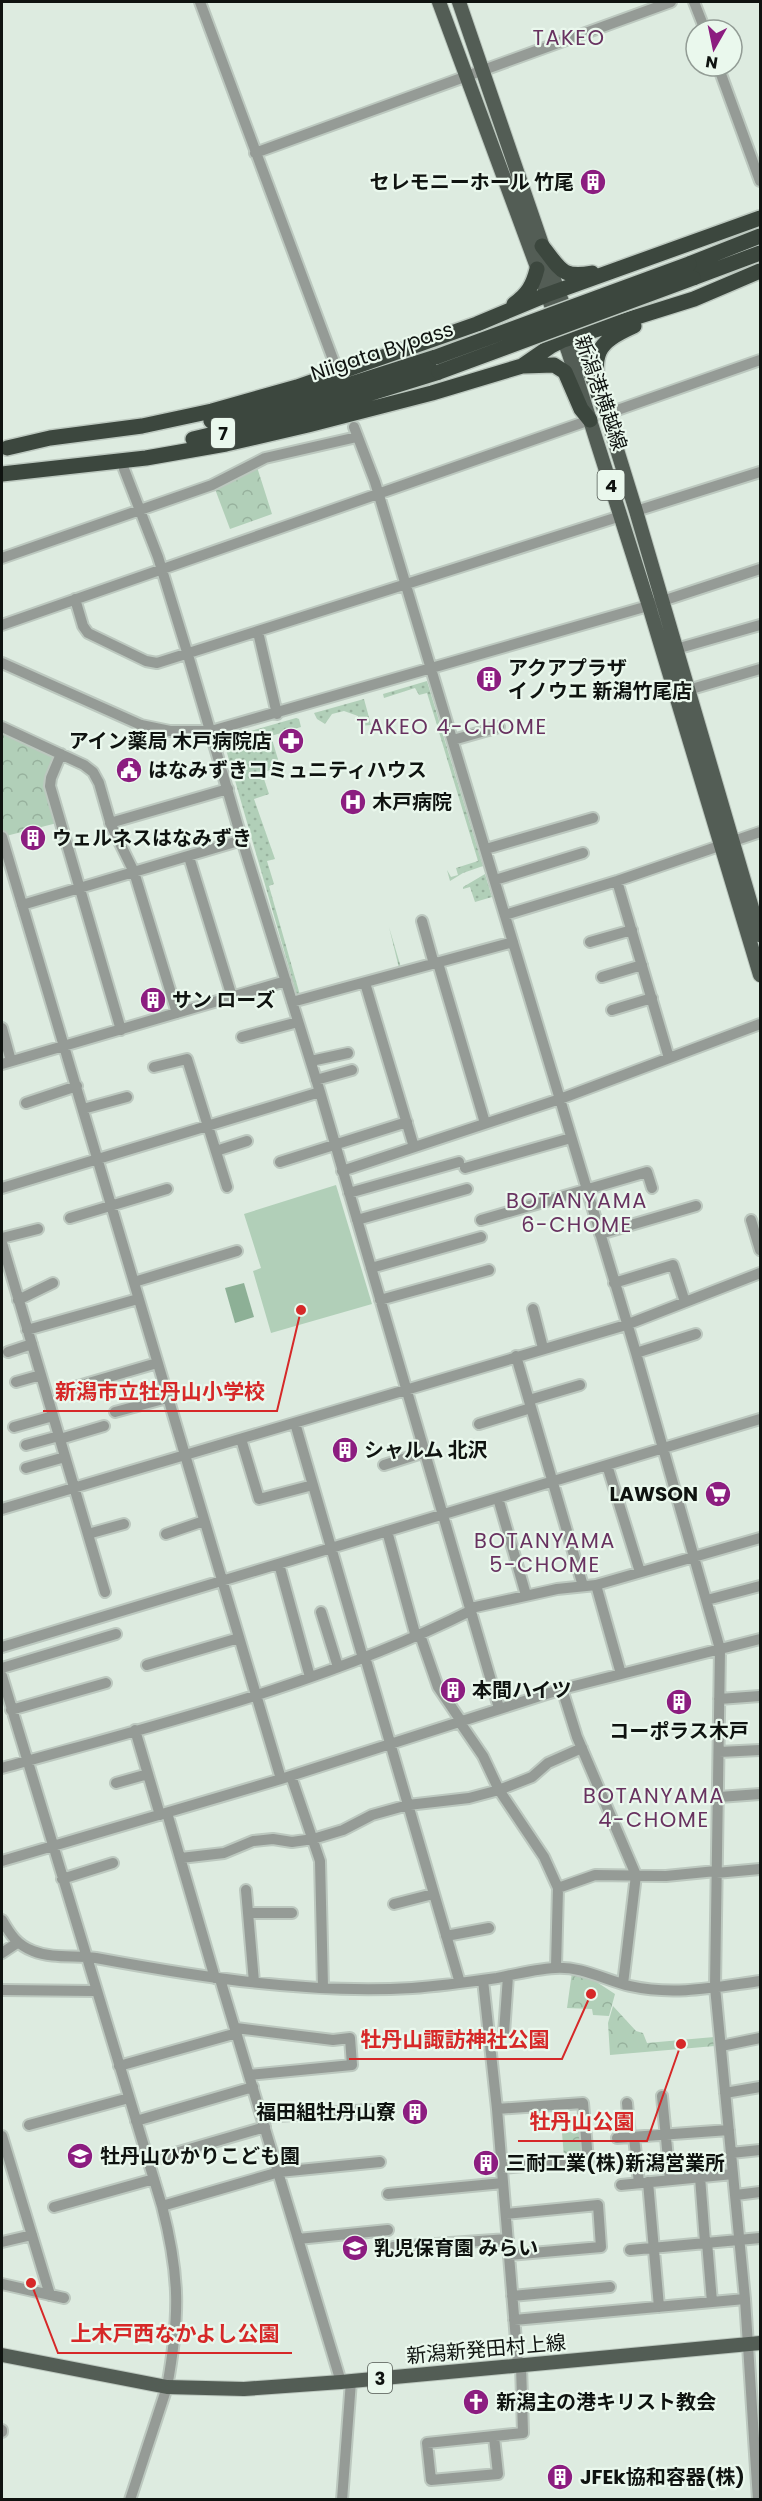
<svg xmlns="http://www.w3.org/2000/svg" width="762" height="2501" font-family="Poppins,'Noto Sans JP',sans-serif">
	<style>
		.grass { fill: url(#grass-dots) }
		.park { fill: url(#park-crowns) }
		.pitch { fill: #b1cfb8 }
		.water { fill: #8db096 }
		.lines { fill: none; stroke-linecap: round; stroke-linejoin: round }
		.minor-casing { stroke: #bcc8bf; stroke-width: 14 }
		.major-casing { stroke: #bcc8bf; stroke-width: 16 }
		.highway-casing { stroke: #bcc8bf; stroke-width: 18 }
		.minor { stroke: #959b96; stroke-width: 10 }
		.major { stroke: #535d55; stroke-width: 14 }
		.highway { stroke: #3c473e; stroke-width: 15 }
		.highway-bridge-casing { stroke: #bcc8bf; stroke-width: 18; stroke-linecap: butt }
		.highway-bridge { stroke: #3c473e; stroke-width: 15 }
		.labels { text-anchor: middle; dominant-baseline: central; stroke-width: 4.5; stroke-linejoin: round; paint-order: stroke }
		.shield { fill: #eaf8ed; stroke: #515852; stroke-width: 1.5 }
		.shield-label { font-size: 18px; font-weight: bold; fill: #0f1310 }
		.poi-label { font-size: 20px; font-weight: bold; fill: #0f1310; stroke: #eaf8ed; text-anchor: start }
		.street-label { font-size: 20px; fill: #0f1310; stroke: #eaf8ed }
		.neighbourhood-label { font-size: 21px; letter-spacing: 1.5px; fill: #683260; stroke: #eaf8ed }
		.leader { fill: none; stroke: #d62828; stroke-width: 2 }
		.callout-dot { fill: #d62828; stroke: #eaf8ed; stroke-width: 2 }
		.callout-label { font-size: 21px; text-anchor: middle; font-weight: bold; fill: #d62828; stroke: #eaf8ed; stroke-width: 4.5; stroke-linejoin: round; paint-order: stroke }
	</style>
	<defs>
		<pattern id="grass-dots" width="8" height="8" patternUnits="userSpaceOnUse" patternTransform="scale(1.5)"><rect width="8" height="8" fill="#b1cfb8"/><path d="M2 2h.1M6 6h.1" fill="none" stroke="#97b19d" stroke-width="1.8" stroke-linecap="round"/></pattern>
		<pattern id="park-crowns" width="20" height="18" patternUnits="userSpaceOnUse" patternTransform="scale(1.5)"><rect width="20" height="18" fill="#b1cfb8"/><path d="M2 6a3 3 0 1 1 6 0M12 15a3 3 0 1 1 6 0" fill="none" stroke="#97b19d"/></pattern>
	</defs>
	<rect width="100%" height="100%" fill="#ddebe0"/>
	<path class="grass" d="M427,681L440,724L437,725L427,693L419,695L415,688L384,698L383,694Z
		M364,699L371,725L359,726L358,716L344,711L332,714L325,724L317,719L314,713Z
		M296,718L299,719L301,727L271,736L280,766L262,773L269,794L254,799L275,859L267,861L274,884L269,886L300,995L399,968L389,927L402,971L298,999L223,739Z
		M441,728L483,866L463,873L450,881L447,870L451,877L458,875L456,868L478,861L438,729Z
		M485,874L492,897L475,902L470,887L463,889V887Z"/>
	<path class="park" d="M257,467L272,514L230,529L215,489Z
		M2,727L61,754L51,778L61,822L2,837Z
		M572,1972L589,1977L615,1994L609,2016L593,2015L592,2009L567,2008Z
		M613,2006L636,2031L643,2033L647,2043L714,2037L715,2046L610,2055L608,2023Z
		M582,2131L583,2155L564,2157L562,2133Z"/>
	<path class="pitch" d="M336,1185L372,1304L271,1333L253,1271L261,1268L244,1214Z"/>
	<path class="water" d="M244,1283L254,1317L235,1323L225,1288Z"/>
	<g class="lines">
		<g class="minor-casing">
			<path id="minor" d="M200,2L334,362
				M694,2L705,30
				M718,66L760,181
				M255,153L671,2
				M606,414L760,360
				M354,427L375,482L636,1353L720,1649L715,1987L745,2299L758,2500
				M124,469L158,557L188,655L242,840L320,1092L499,1708
				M636,511L760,472
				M2,558L212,485L265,458L357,437
				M75,599L83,626L88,633L146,661L157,663L621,516
				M2,625L590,420
				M258,632L277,714
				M676,649L760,625
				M2,663L141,725L170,731H211L641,608L760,569
				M688,690L760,669
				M2,727L84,765L93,772L99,783L111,825L134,872L177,1013
				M453,740L499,727
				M61,754L51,778L50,786L121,1030
				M110,823L228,789
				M2,837L281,1779
				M486,849L593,818
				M189,857L232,997
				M495,880L583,853
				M617,881L669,1058
				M22,905L242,840
				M505,915L617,881L760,832
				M422,921L434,964
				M590,942L632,930
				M438,963L485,1123
				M602,977L642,965
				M365,983L414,1147
				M292,1002L513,942
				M612,1010L652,998
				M2,1028L11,1061
				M242,1037L298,1022
				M311,1061L348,1053
				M2,1064L286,981
				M154,1067L187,1059L227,1187
				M316,1080L352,1070
				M26,1103L77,1086
				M83,1109L127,1097
				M216,1151L247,1141
				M280,1162L407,1122
				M465,1168L571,1138
				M342,1171L560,1099L760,1024
				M2,1188L320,1092
				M349,1193L459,1162
				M70,1218L167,1189
				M357,1220L467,1189
				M481,1220L647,1172L652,1188
				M751,1220L760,1250
				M600,1234L696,1206
				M2,1238L38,1229
				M2,1243L105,1592
				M371,1268L481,1237
				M134,1282L237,1251
				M614,1283L673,1265L685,1302
				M18,1300L53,1283
				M380,1300L489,1270
				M533,1309L543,1348
				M27,1330L138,1299
				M8,1352L32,1344
				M636,1353L696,1334
				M516,1356L583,1586
				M16,1382L41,1375
				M75,1387L157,1363
				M529,1400L580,1385
				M115,1412L167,1398
				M295,1423L363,1658
				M479,1424L531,1408
				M14,1427L53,1416
				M60,1439L104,1426
				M241,1439L259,1499L313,1485
				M26,1445L59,1436
				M384,1465L425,1452
				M607,1465L640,1572
				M26,1468L65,1457
				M498,1498L526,1595
				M2,1509L626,1325L760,1273
				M387,1531L416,1637
				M88,1534L124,1524
				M166,1534L204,1521
				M279,1564L310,1677
				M596,1585L621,1674
				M707,1600L760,1586
				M471,1608L557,1589L596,1585L760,1538
				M321,1612L338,1667
				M420,1635L438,1687L461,1721
				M2,1647L760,1419
				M365,1657L460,1983
				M147,1665L239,1638
				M2,1668L116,1634
				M2,1676L162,2206C180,2276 180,2316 167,2387L130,2500
				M562,1689L577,1737L636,1875L623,1984
				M719,1699L760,1696
				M11,1710L106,1683
				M459,1721L483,1756L499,1790L544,1857L558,1888L556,1967
				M135,1730L160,1815
				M719,1752L760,1750
				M2,1768C160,1724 324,1684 472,1610
				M291,1776L320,1861L323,1987
				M116,1783L148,1774
				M719,1797L760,1794
				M167,1813L215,1978
				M181,1858L224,1853L253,1841L273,1839L292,1842L313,1839L343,1830L372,1815L408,1805L469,1798L499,1790L532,1777L548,1763L582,1748
				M2,1861L281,1779L562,1689L760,1639
				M716,1873L760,1869
				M62,1879L113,1863
				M558,1888L595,1875L666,1876L716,1871
				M246,1890L254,1982
				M394,1904L433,1894
				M248,1913H292
				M2,1920C10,1934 17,1945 33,1951C53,1959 75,1955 96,1958C199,1977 306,1994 412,1988C440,1986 469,1982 497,1978C516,1974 536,1969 555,1968C581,1966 605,1980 630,1986C675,1996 716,1987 760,1981
				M446,1936L489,1928
				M2,1953L17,1943
				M220,1979L341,2382
				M483,1980L497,2109L518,2365
				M2,1990L95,1991
				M236,2028L333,2040L350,2038L352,2065L249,2075
				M504,2033L508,1976
				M721,2046L760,2038
				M119,2066L237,2033
				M725,2093L760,2087
				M662,2096L670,2180
				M627,2103L630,2137
				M497,2109L583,2103L588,2160L502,2168
				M262,2117L370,2110
				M136,2121L253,2087
				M29,2125L129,2098
				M2,2136L50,2295
				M634,2137L639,2183
				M617,2138L729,2130
				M731,2153L760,2150
				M148,2161L265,2127
				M700,2177L705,2242
				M648,2182L659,2307
				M621,2185L733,2174
				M388,2194L503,2183
				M736,2195L760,2192
				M162,2206L279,2172L380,2162
				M54,2207L154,2179
				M506,2214L598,2205L601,2247L509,2255
				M298,2239L388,2230
				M2,2242L32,2235
				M707,2242L712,2302
				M393,2247L508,2239
				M630,2250L760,2238
				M2,2284L64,2298
				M512,2296L610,2287
				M514,2320L745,2299
				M2,2430V2432
				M494,2437L498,2474L431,2480L427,2443L523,2433L521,2365
				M342,2500L351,2381"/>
		</g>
		<g class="major-casing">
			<path id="major" d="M439,2L568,351L649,606L760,975
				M459,2L558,291L606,414L636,511L760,935
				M2,2355L167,2387L244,2389L341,2382L760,2343"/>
		</g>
		<g class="highway-casing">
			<path id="highway" d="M542,246C560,268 561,279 592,273
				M689,264L760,236
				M693,278L760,253
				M514,304C528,294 533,285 537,269
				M523,366L554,365L565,372L581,409L590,420
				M598,394C594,353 594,344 634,326
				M211,421L320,394L436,357
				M193,439L323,408L439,372
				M7,448L50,438L142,426L212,411L297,387L477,324L546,295L760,218
				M2,474L146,458L226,444L308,425L432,393L522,366L551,346L563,340L694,299L760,271"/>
		</g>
		<use href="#minor" class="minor"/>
		<use href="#major" class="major"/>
		<use href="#highway" class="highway"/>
		<g class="highway-bridge-casing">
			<path id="highway-bridge" d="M436,357L689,264
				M439,372L693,278"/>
		</g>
		<use href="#highway-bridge" class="highway-bridge"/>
	</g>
	<defs>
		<g id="building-disc" transform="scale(1.35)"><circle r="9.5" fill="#8c1d80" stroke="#eaf8ed"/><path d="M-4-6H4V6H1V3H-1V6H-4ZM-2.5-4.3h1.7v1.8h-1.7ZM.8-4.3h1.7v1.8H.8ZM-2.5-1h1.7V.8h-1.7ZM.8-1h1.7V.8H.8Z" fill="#fff"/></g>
		<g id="pharmacy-disc" transform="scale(1.35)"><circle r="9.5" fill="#8c1d80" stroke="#eaf8ed"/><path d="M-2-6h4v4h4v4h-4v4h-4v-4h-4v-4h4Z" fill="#fff"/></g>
		<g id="civic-disc" transform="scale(1.35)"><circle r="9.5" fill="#8c1d80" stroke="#eaf8ed"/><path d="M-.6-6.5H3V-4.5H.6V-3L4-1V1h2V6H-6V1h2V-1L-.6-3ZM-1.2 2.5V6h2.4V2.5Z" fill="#fff"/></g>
		<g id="hospital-disc" transform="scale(1.35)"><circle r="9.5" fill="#8c1d80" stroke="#eaf8ed"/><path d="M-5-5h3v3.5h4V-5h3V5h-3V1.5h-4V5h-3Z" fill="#fff"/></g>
		<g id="supermarket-disc" transform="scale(1.35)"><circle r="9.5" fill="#8c1d80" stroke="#eaf8ed"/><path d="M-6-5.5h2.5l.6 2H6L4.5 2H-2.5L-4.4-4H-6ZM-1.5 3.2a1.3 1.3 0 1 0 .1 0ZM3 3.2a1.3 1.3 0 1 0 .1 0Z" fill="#fff"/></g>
		<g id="school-disc" transform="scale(1.35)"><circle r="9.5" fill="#8c1d80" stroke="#eaf8ed"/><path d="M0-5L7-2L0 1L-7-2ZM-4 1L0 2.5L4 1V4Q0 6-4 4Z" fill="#fff"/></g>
		<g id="church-disc" transform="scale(1.35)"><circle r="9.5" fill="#8c1d80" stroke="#eaf8ed"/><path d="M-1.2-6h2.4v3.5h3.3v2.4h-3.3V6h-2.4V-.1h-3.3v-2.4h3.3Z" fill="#fff"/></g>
	</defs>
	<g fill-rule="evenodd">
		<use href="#building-disc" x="593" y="182"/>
		<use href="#building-disc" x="489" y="679"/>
		<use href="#pharmacy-disc" x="291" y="741"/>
		<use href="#civic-disc" x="129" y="770"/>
		<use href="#hospital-disc" x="353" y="802"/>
		<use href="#building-disc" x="33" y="838"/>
		<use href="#building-disc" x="153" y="1000"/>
		<use href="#building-disc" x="345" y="1450"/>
		<use href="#supermarket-disc" x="718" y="1494"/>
		<use href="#building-disc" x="453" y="1690"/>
		<use href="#building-disc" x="679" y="1702"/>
		<use href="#building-disc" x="415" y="2112"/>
		<use href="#school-disc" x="80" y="2156"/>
		<use href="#building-disc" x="486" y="2163"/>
		<use href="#school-disc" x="355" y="2248"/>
		<use href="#church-disc" x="476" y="2402"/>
		<use href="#building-disc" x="560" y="2477"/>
	</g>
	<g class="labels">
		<g class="shield">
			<rect x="211" y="418" width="24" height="30" rx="4.5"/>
			<rect x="597.5" y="470" width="27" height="30" rx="4.5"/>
			<rect x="368" y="2363" width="24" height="30" rx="4.5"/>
		</g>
		<g class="shield-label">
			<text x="223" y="433">7</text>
			<text x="611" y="485">4</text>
			<text x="380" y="2378">3</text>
		</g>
		<g class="poi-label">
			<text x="574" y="182" text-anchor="end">セレモニーホール 竹尾</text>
			<text x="508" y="668">アクアプラザ<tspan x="508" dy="23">イノウエ 新潟竹尾店</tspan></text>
			<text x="272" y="741" text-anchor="end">アイン薬局 木戸病院店</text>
			<text x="148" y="770">はなみずきコミュニティハウス</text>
			<text x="372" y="802">木戸病院</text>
			<text x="52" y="838">ウェルネスはなみずき</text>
			<text x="172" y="1000">サン ローズ</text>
			<text x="364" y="1450">シャルム 北沢</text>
			<text x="698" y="1494" text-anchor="end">LAWSON</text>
			<text x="472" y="1690">本間ハイツ</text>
			<text x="679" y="1731" text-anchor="middle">コーポラス木戸</text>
			<text x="396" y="2112" text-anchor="end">福田組牡丹山寮</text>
			<text x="100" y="2156">牡丹山ひかりこども園</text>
			<text x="506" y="2163">三耐工業(株)新潟営業所</text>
			<text x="374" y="2248">乳児保育園 みらい</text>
			<text x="496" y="2402">新潟主の港キリスト教会</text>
			<text x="580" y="2477">JFEk協和容器(株)</text>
		</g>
		<g class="street-label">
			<text transform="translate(382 351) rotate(-18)">Niigata Bypass</text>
			<text transform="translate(601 393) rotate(71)">新潟港横越線</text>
			<text transform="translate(486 2349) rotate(-5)">新潟新発田村上線</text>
		</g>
		<g class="neighbourhood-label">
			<text x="569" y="37">TAKEO</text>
			<text x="452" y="726">TAKEO 4-CHOME</text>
			<text x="577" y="1200">BOTANYAMA<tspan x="577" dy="24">6-CHOME</tspan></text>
			<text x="545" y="1540">BOTANYAMA<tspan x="545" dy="24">5-CHOME</tspan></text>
			<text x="654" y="1795">BOTANYAMA<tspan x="654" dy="24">4-CHOME</tspan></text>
		</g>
	</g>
	<path class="leader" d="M301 1310L277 1411H43M591 1994L562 2059H349M681 2044L647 2141H518M31 2283L58 2353H292"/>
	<g class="callout-dot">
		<circle cx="301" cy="1310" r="6"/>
		<circle cx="591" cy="1994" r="6"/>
		<circle cx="681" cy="2044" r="6"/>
		<circle cx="31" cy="2283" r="6"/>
	</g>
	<g class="callout-label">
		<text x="160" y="1399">新潟市立牡丹山小学校</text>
		<text x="455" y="2047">牡丹山諏訪神社公園</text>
		<text x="582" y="2129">牡丹山公園</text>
		<text x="175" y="2341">上木戸西なかよし公園</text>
	</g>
	<rect width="762" height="2501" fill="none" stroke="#0f1310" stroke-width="6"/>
	<g transform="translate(714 48) rotate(189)"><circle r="28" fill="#eaf8ed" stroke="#929c95" stroke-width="1.5"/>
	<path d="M0-4.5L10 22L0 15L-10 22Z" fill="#8c1d80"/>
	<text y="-9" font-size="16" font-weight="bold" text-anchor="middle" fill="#0f1310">N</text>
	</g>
</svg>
